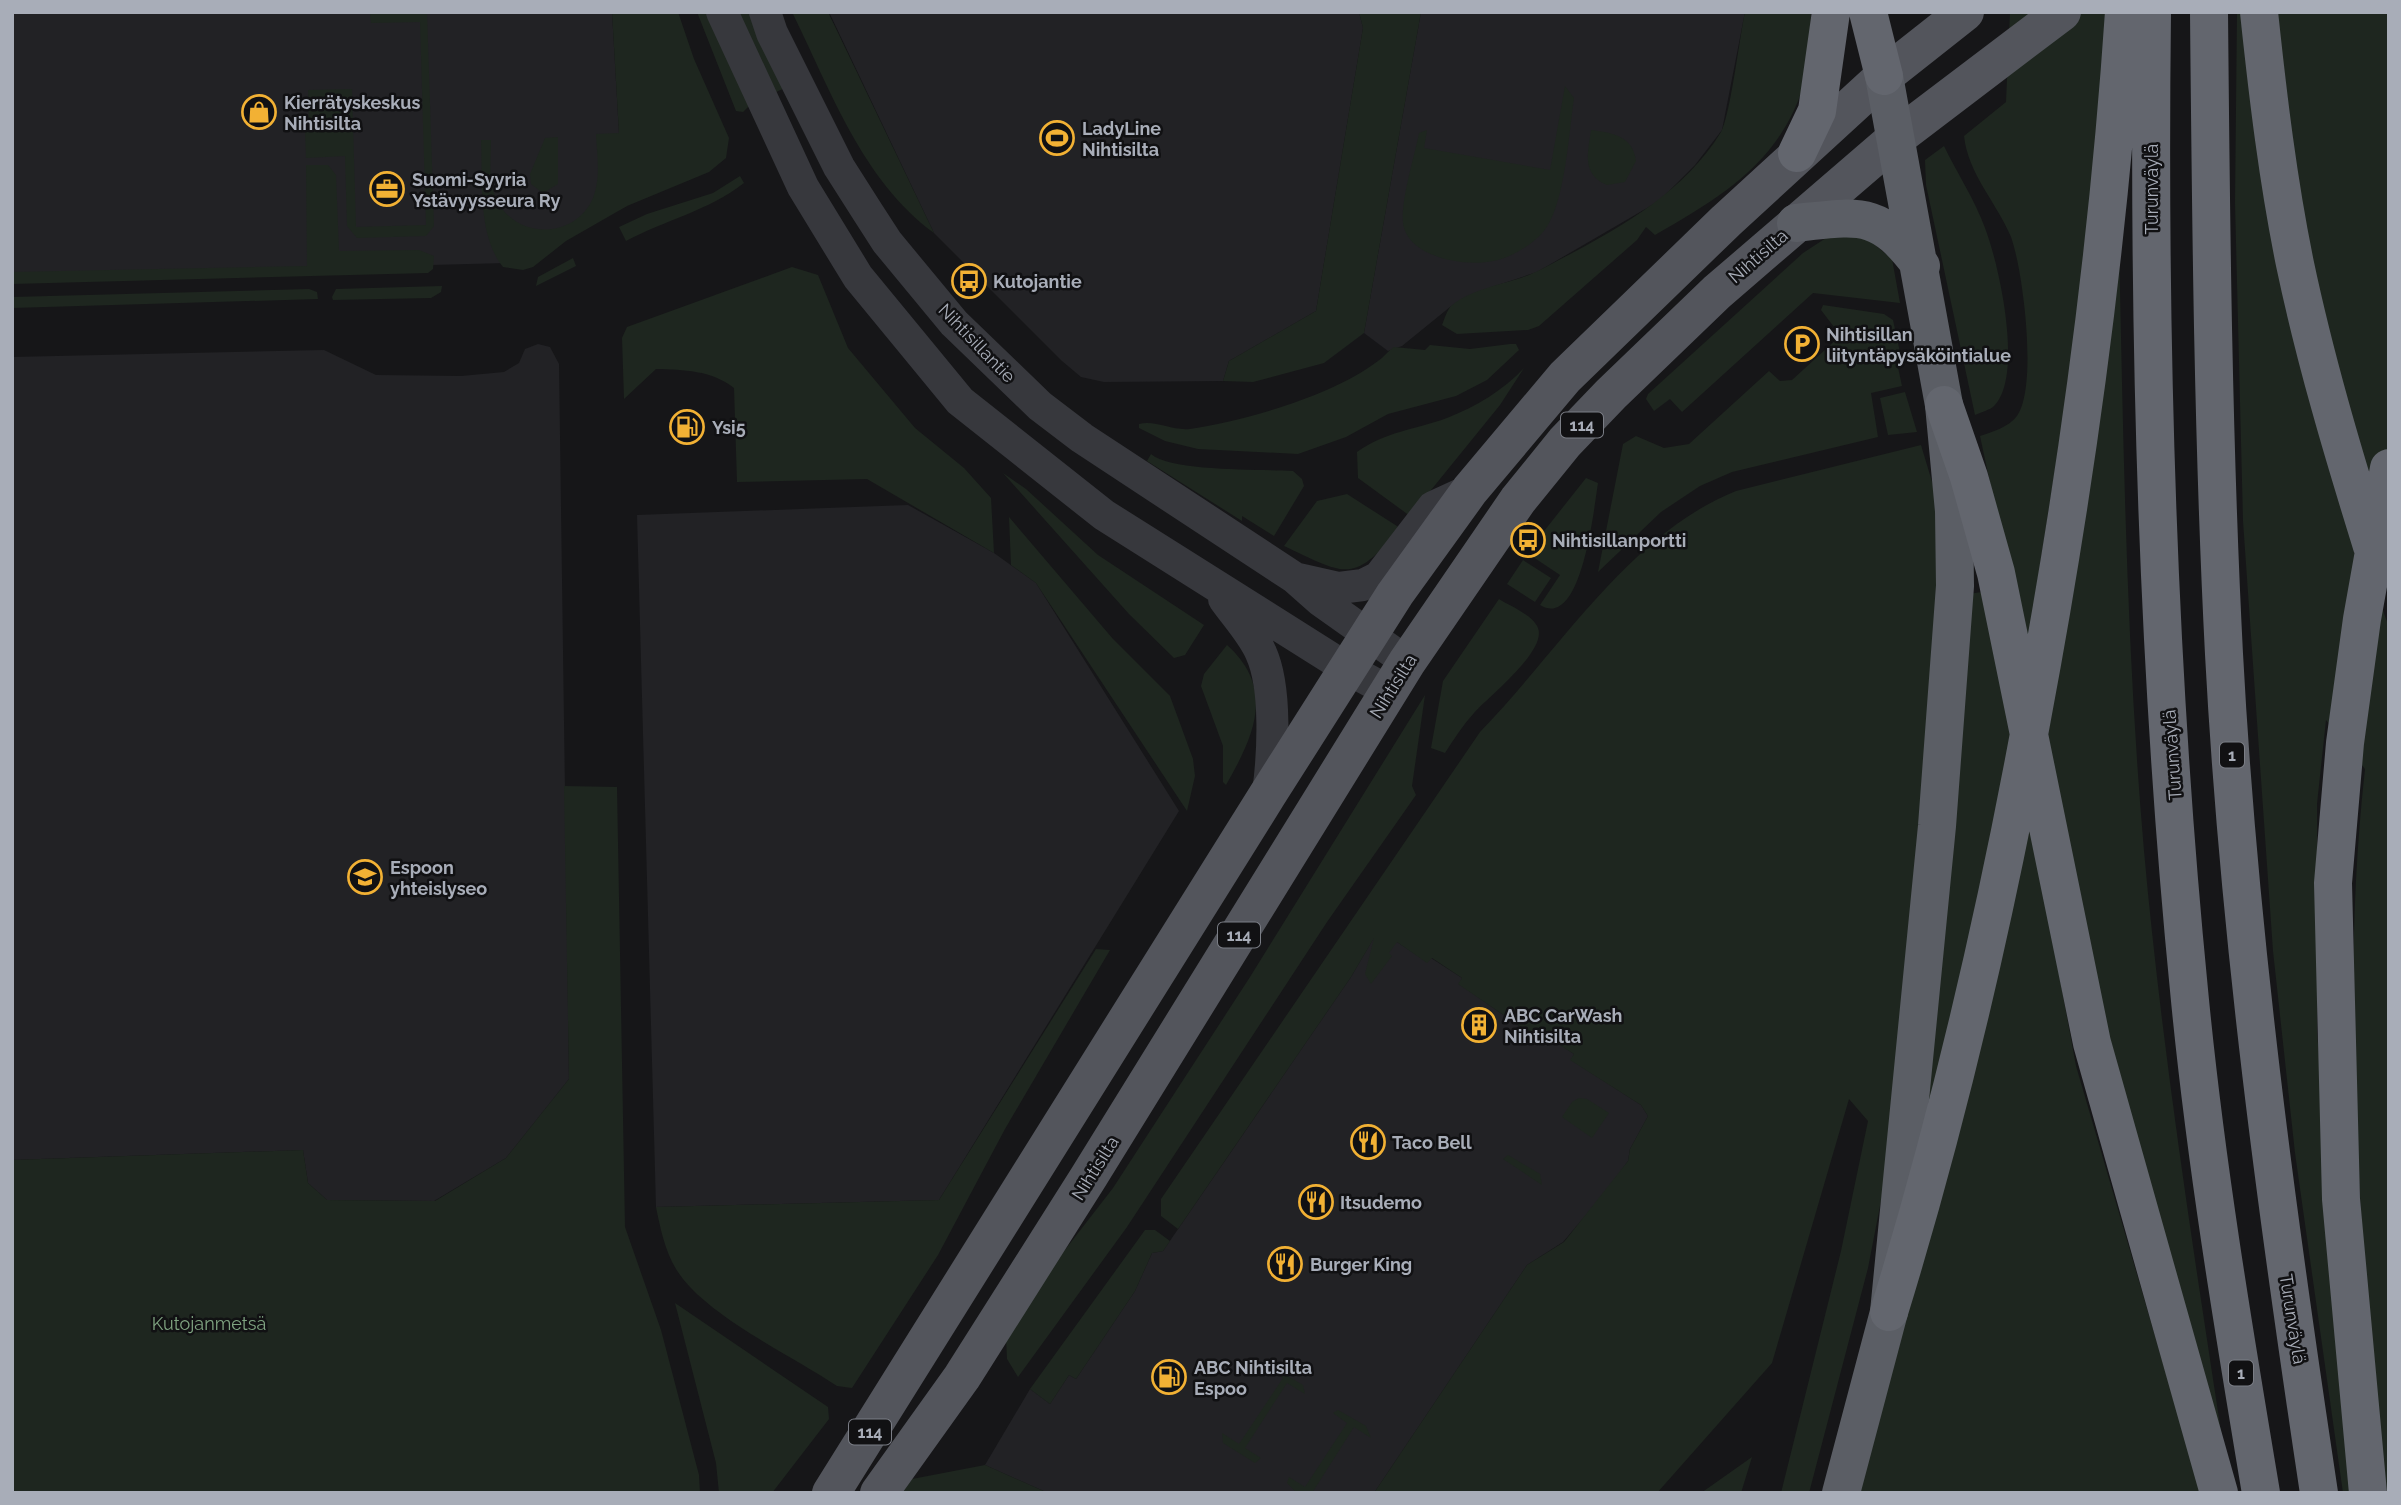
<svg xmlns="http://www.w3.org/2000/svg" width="2401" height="1505" font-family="Raleway,sans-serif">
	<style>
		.built { fill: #222225 }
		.green { fill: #1e261f }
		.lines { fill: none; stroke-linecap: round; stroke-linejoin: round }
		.tertiary { stroke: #37383d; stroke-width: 32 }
		.primary { stroke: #53555c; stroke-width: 38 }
		.trunk { stroke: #5b5e65; stroke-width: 38 }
		.motorway { stroke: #63666e; stroke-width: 38 }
		.labels { text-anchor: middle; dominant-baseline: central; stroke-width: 5; stroke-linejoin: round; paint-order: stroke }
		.shield { fill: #111113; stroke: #7b7e86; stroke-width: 2 }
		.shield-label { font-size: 16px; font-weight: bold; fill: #a8adb8 }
		.poi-label { font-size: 18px; font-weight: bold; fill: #a8adb8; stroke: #111113; text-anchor: start }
		.street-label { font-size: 18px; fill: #a8adb8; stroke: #111113 }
		.park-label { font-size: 18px; fill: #7fa381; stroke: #111113 }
	</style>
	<rect width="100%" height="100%" fill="#161618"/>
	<path class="built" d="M12,12H612L619,133L627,206L506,263L12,276Z
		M829,12H1359L1363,28L1316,311L1229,361L1223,381L1104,382L1081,377L1062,361L934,233Z
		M1421,12H1745L1722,130L1695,165L1659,201L1537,272L1477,292L1450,307L1402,346L1388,351L1364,333Z
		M538,344L550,347L559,364L569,1079L506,1158L434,1201L327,1200L308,1183L303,1150L12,1160V357L324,350L376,375L461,376L504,372L519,363L525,349Z
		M908,505L994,553L1036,583L1179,811L939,1200L656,1207L637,515Z
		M1379,929L1375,940L1397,942L1427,962L1431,958L1462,978L1459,984L1548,1046L1553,1040L1574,1054L1571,1060L1641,1105L1648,1116L1630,1149L1628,1161L1609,1188L1563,1242L1527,1265L1374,1493H1048L985,1465L1030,1389L1050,1404L1069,1375L1076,1379L1135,1291L1152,1253L1163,1251L1351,977Z"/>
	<path class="green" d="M370,12H427L434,226L426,236L357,238L347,226L345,156L306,158L305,130L309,129L308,90L352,89L356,227L426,225L420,22L371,23Z
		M612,12H678L694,59L729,138L726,158L709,172L627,206L566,241L533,267L523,270L503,267C477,234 483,181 481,140H491C491,159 488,180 496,198C514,240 575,240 593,198C601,178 597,155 596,134L619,133Z
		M697,12H710L750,105L743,112L736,111Z
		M737,12H753L787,87L774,93Z
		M792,12H828L934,233C862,180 831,91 792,12Z
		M1359,12H1421L1364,333L1324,363L1253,382L1223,381L1229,361L1316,311L1363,28Z
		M1745,12H1811C1810,33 1811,57 1806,77C1784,159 1725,195 1655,235L1646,227L1637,240L1539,326L1528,330L1457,334L1442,325C1444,320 1447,310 1451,306C1475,286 1513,284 1540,270C1606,235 1680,199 1721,132C1730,117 1740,35 1745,12Z
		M2010,12H2108L2094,221L2009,763L1926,1126L1968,594L1982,592L2006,557L1980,436C1992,432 2009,427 2017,416C2038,387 2023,270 2011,237C1997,203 1968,174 1964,136L2006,102Z
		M2237,12H2251L2356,537L2389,627V1493H2384C2363,1253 2338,1010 2365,769L2326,720L2317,804V1032L2355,1493H2343L2295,1153L2273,951L2243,521L2235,203Z
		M2277,12H2389V542L2326,336L2298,187Z
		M1565,86L1574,98C1569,132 1565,201 1546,228C1536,243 1511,258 1493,261C1466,267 1413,258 1404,228C1398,208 1415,155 1419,133L1427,130L1424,148L1550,170Z
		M1591,130C1613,133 1633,136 1636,161L1625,182L1607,185C1581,174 1588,152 1591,130Z
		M558,137V184L543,193L531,184L530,174L545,138Z
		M1944,146C1957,173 1975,200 1985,228C1999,264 2024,376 1994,406C1990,410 1981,412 1975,415L1926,185L1925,160Z
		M306,165H328L336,175L339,251L419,250L434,256L433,269L428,273L12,284V272L307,266Z
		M740,176L744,183C708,211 665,220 626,241L619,227L647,214L713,193Z
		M1862,234L1892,259L1900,303L1813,293L1682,412L1670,399L1654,411L1646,399L1648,394L1803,253L1829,236Z
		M2119,242C2124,472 2127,703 2152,932C2171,1110 2199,1287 2226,1464L2049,919L2076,1066L2201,1493H1850Z
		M573,258L576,266L536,286L538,277Z
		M792,267L818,275L848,348L915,428L964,468L991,498L994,553L867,479L737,482L734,388C711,370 684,370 656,369L624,399L622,338L627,327Z
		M442,286L441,292L431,298L333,300L332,297L336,289Z
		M309,289L317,292L318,299L12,308V297Z
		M1823,305L1884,314L1893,320L1901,357L1896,358L1902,386L1871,393L1878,437L1732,472L1700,486L1661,512L1598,572L1623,444L1636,436L1664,448L1689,444L1769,371L1780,381L1792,380L1838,338L1834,327L1821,310Z
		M1510,344H1516L1519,350L1487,380L1456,396L1388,414L1346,437L1298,454L1198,449L1165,441L1139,428V424C1156,420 1172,431 1190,429C1247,420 1332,396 1378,361C1384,357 1388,351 1394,347L1425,350L1430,345L1470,349Z
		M1524,368L1500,405L1410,516L1358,478L1357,452C1387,431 1414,430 1447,418C1475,407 1504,390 1524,368Z
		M1905,392L1917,432L1888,435L1880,398Z
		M1921,445L1936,495L1941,566L1891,1149L1868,1268L1809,1493H1781L1841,1251L1868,1121L1849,1099L1772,1363L1657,1493H1374L1527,1265L1564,1242L1628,1161L1630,1149L1648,1116L1641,1105L1570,1060L1574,1054L1553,1041L1549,1046L1458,984L1462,978L1432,958L1427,963L1397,942L1389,953L1392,956L1371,984L1365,974L1374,938L1351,977L1178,1229L1161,1216V1199L1480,732C1558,652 1630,533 1736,491Z
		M1151,454C1172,472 1261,469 1293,471L1302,479L1304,486L1274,536L1242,516V521L1147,461Z
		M1003,473L1026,489L1098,555L1204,625L1185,655L1174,658L1129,614Z
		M1586,478L1598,483C1594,507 1582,631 1540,605L1560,575L1533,557L1542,544L1537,540Z
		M1347,494L1400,528C1353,585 1346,575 1284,546L1317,501Z
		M1009,517L1113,639L1170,696L1193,759L1195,776L1187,811L1036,583L1011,565Z
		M1523,560L1551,578L1535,602L1507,584Z
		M1499,599C1510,606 1533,615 1538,628C1547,651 1488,697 1474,713C1463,725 1454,739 1445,753L1431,748L1443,681Z
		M1227,645C1276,689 1254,736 1226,785L1223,782V746L1201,686L1204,674Z
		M1425,695L1412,786L1416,795L1327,922L1127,1227L1018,1377L1007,1359L1006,1337L1016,1313L1113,1188L1250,977Z
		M564,786L617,787L625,1227L661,1330L699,1475L700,1493H12V1160L303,1150L308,1183L327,1200L435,1201L506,1158L569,1079Z
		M1096,949L1110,950L1005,1129L938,1255L852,1388L837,1386C791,1355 704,1315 676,1269C665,1251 660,1227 656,1207L939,1200Z
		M1579,1098L1587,1099L1609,1113L1592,1138L1562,1117L1572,1102Z
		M1508,1155L1540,1174L1542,1185L1503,1159Z
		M1145,1230H1155L1170,1241L1163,1251L1152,1253L1135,1291L1076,1379L1069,1375L1050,1404L1030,1389Z
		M675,1303L828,1407L829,1419L772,1493H719L716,1463Z
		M1270,1366L1303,1385L1305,1394L1287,1383L1245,1448L1261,1458L1255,1463L1223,1443L1222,1433L1239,1444L1283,1378L1268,1368Z
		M1338,1410L1366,1426L1371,1438L1354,1427L1312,1493H1297L1287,1483L1289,1477L1305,1487L1347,1423L1333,1413Z
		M1752,1457L1741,1493H1701Z
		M985,1465L1048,1493H902L912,1479Z"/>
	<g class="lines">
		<path class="tertiary" d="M722,12L803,187L858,277L960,401L1104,515L1348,669L1390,692
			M765,12L772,33L839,167L867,211L887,242L954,323L1040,406L1082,438L1295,578L1321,601L1407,662
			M1299,579L1339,588L1363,585L1379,577L1433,507L1470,490
			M1224,599C1236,616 1253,634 1261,653C1277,688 1273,756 1268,793"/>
		<path class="primary" d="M831,1493L1268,794L1395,594L1470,490L1565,377L1726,221L1884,76L1965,12
			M879,1493L962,1377L1088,1178L1407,662L1518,500L1565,442L1611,394L1717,292L1896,138L2062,12"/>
		<path class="trunk" d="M1796,223C1861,216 1879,210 1921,266
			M1841,1493L1889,1312L1937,826L1955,586L1954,511L1944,405L1884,76"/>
		<path class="motorway" d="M1868,12L1884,76
			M2152,12C2148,338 2157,666 2189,990C2205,1159 2233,1326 2261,1493
			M2209,12C2211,226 2213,441 2224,654C2239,936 2277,1215 2319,1493
			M2259,12C2268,97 2278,181 2295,264C2315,359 2343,453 2372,546
			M1797,153L1817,111L1831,12
			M1944,405L1969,477L1996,573L2092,1043L2219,1493
			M1889,1312C1949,1117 1995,919 2032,718C2076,484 2108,250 2124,12
			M2368,1493L2341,1199L2333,883L2345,743L2362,619L2389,468"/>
	</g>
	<defs>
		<g id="shop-ring" transform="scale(1.75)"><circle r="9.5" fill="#111113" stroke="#f2b134" stroke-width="1.5"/><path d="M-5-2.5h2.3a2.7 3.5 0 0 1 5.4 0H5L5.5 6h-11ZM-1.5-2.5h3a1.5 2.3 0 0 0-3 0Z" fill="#f2b134"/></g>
		<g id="stadium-ring" transform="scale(1.75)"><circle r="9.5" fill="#111113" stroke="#f2b134" stroke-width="1.5"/><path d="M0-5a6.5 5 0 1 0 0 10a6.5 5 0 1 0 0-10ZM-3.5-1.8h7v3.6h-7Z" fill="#f2b134"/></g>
		<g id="office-ring" transform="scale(1.75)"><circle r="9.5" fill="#111113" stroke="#f2b134" stroke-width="1.5"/><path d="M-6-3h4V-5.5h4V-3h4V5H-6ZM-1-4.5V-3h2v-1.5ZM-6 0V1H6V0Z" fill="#f2b134"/></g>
		<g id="bus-ring" transform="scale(1.75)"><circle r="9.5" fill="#111113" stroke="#f2b134" stroke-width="1.5"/><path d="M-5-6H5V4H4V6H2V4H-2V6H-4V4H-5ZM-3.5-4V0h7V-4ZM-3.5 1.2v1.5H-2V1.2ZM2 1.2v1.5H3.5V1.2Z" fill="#f2b134"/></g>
		<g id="parking-ring" transform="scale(1.75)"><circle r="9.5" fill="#111113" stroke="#f2b134" stroke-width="1.5"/><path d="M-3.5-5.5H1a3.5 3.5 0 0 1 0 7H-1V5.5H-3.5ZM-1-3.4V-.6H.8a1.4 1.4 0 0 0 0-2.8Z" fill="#f2b134"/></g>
		<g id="fuel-ring" transform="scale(1.75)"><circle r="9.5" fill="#111113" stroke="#f2b134" stroke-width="1.5"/><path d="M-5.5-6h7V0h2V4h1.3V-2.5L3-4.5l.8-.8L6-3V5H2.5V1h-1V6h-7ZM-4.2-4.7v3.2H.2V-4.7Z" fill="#f2b134"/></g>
		<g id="school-ring" transform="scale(1.75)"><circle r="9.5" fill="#111113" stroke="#f2b134" stroke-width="1.5"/><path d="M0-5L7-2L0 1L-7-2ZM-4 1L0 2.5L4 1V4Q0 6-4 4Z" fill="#f2b134"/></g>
		<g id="building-ring" transform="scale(1.75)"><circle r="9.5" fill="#111113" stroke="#f2b134" stroke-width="1.5"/><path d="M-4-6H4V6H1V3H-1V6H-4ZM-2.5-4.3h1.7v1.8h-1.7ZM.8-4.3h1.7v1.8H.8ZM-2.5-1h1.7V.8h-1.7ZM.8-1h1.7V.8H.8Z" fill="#f2b134"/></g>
		<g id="restaurant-ring" transform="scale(1.75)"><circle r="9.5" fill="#111113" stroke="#f2b134" stroke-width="1.5"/><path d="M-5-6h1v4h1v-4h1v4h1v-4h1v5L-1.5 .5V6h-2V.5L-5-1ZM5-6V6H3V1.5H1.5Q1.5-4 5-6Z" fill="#f2b134"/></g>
	</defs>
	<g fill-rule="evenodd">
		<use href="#shop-ring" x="259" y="112"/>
		<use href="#stadium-ring" x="1057" y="138"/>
		<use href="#office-ring" x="387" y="189"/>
		<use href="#bus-ring" x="969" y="281"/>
		<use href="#parking-ring" x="1802" y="344"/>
		<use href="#fuel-ring" x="687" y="427"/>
		<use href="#bus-ring" x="1528" y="540"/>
		<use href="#school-ring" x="365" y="877"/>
		<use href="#building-ring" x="1479" y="1025"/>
		<use href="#restaurant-ring" x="1368" y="1142"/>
		<use href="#restaurant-ring" x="1316" y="1202"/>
		<use href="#restaurant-ring" x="1285" y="1264"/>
		<use href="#fuel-ring" x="1169" y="1377"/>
	</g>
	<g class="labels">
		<g class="shield">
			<rect x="1561" y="412.5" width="42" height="25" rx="5"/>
			<rect x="2220" y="742.5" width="24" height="25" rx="5"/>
			<rect x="1218" y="922.5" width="42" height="25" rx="5"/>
			<rect x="2229" y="1360.5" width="24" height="25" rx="5"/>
			<rect x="849" y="1419.5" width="42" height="25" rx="5"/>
		</g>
		<g class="shield-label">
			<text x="1582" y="425">114</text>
			<text x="2232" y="755">1</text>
			<text x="1239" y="935">114</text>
			<text x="2241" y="1373">1</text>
			<text x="870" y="1432">114</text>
		</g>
		<g class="poi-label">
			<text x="284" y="102">Kierrätyskeskus<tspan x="284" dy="21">Nihtisilta</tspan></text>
			<text x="1082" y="128">LadyLine<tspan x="1082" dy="21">Nihtisilta</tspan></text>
			<text x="412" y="179">Suomi-Syyria<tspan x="412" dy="21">Ystävyysseura Ry</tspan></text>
			<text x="993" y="281">Kutojantie</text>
			<text x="1826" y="334">Nihtisillan<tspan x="1826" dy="21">liityntäpysäköintialue</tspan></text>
			<text x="712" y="427">Ysi5</text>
			<text x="1552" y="540">Nihtisillanportti</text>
			<text x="390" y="867">Espoon<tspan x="390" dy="21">yhteislyseo</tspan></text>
			<text x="1504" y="1015">ABC CarWash<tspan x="1504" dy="21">Nihtisilta</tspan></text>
			<text x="1392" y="1142">Taco Bell</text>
			<text x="1340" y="1202">Itsudemo</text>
			<text x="1310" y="1264">Burger King</text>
			<text x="1194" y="1367">ABC Nihtisilta<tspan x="1194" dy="21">Espoo</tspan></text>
		</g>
		<g class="street-label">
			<text transform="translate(2151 189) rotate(-90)">Turunväylä</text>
			<text transform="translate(1758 256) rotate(-41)">Nihtisilta</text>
			<text transform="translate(977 343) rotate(46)">Nihtisillantie</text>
			<text transform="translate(1393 686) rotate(-58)">Nihtisilta</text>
			<text transform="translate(2172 755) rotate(-94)">Turunväylä</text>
			<text transform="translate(1095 1168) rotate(-58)">Nihtisilta</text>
			<text transform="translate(2293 1319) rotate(81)">Turunväylä</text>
		</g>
		<g class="park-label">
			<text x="209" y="1323">Kutojanmetsä</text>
		</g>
	</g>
	<rect width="2401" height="1505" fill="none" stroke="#a8adb8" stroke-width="28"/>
</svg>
